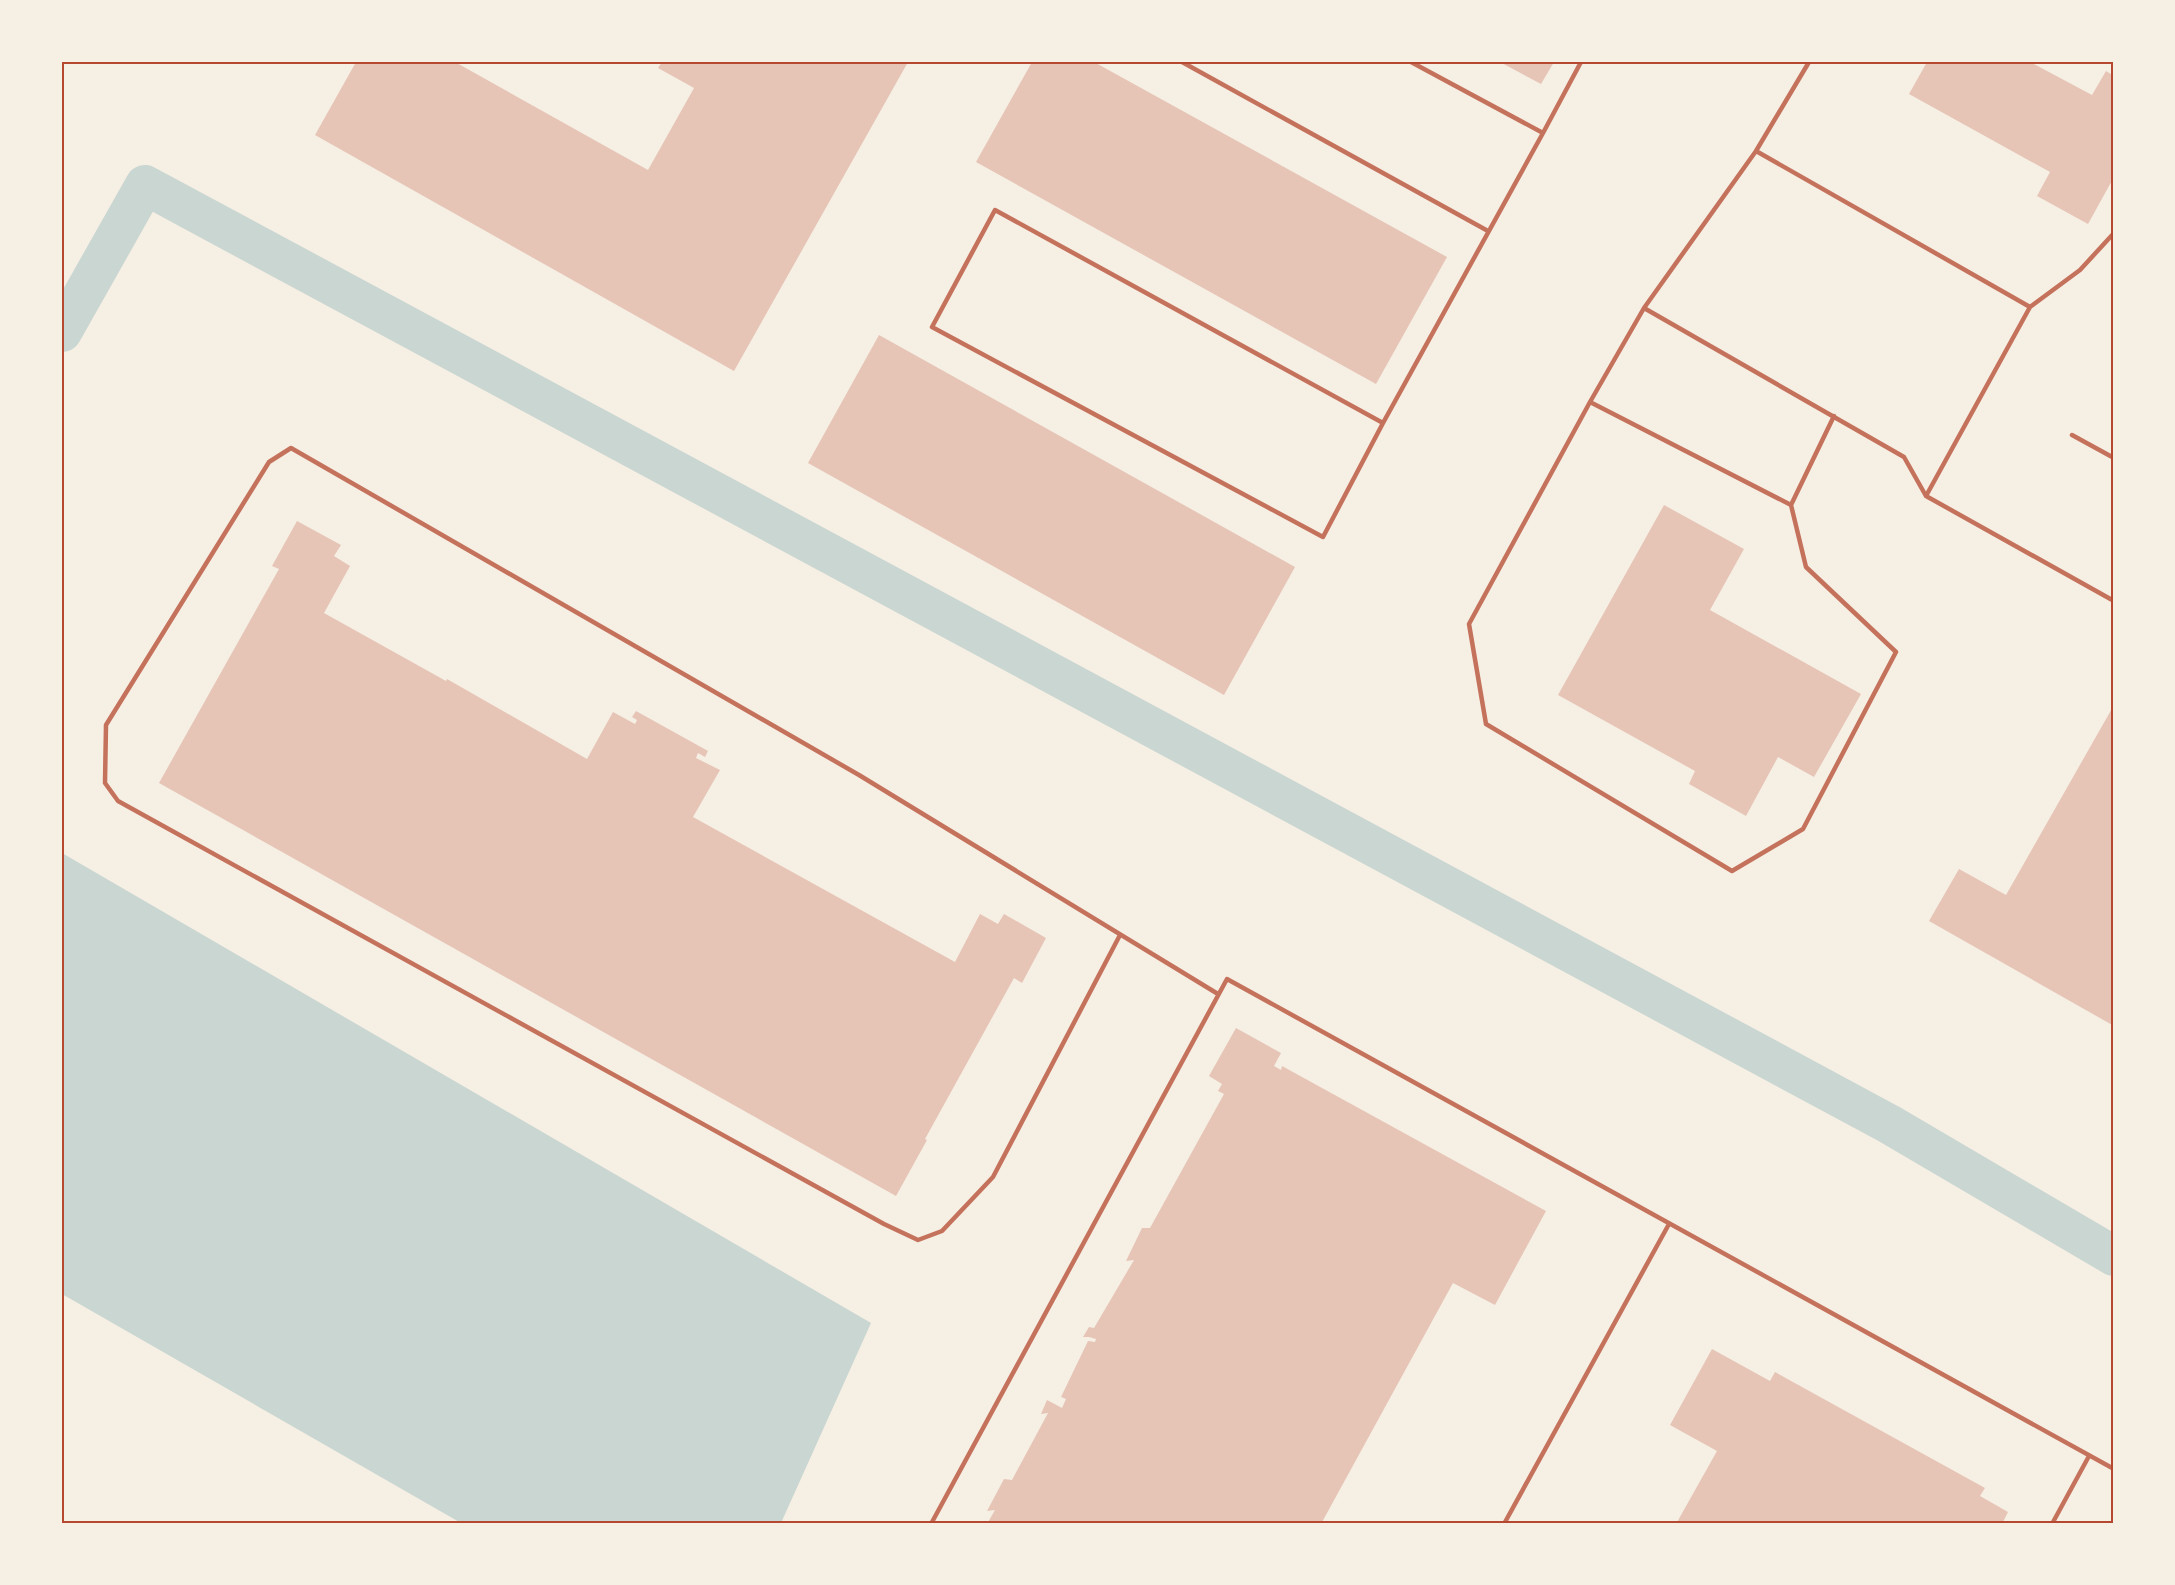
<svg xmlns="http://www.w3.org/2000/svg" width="2175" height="1585" font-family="'DejaVu Sans',sans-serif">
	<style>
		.water { fill: #c9d6d2 }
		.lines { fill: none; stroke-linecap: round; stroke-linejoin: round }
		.canal { stroke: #c9d6d2; stroke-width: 40 }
		.building { fill: #e6c5b7 }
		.service { stroke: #c5725c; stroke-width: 4.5 }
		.neatline { fill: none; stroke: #b5482f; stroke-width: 2 }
	</style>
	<rect width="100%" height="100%" fill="#f6efe4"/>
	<path class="water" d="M62,853L871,1323L781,1523H461L62,1294Z"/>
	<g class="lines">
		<path class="canal" d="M62,332L145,185L1889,1124L2114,1256"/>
	</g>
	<path class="building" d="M356,62H455L648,170L694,88L658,68L662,62H908L734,371L315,135Z
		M1032,62H1094L1447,257L1376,384L976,162Z
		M1500,62H1554L1541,84Z
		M1927,62H2030L2092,95L2106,71L2114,76V177L2088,224L2037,196L2050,172L1909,94Z
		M879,335L1295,567L1224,695L808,463Z
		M1664,505L1744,549L1710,610L1861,694L1814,777L1778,757L1746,816L1689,784L1695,771L1558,695Z
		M297,521L341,545L334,556L350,566L324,613L446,681L447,679L587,759L613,712L635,724L637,720L632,717L636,711L708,751L705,757L698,753L696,758L720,770L693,817L955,962L980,914L998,924L1004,914L1046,938L1022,983L1014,978L925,1139L927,1140L896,1196L159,783L279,569L272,566Z
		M2114,705V1026L1929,921L1959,869L2006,895Z
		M1236,1028L1281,1053L1274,1066L1281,1070L1282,1066L1546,1211L1495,1305L1453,1283L1321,1524H987L995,1510L987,1511L1004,1479L1012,1480L1048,1413L1041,1414L1047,1400L1062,1408L1066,1399L1061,1397L1088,1341L1095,1342L1096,1339L1089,1337H1083L1089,1327L1094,1328L1134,1260L1126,1261L1142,1228H1150L1224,1094L1218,1091L1222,1084L1209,1076Z
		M1712,1349L1770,1381L1775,1372L1985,1488L1980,1496L2008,1512L2002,1524H1676L1717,1451L1670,1425Z"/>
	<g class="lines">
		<path class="service" d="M1182,62L1488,231
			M1543,133L1581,62
			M1756,151L1809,62
			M2030,307L2080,270L2114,233
			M1644,308L1756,151L2030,307L1926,496L2114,601
			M1590,402L1791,505
			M1834,416L1791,505L1806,567L1896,652L1803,829L1732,871L1486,724L1469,624L1590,402L1644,308L1904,457L1926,496
			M1383,423L995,210L932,327L1323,537L1383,423L1543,133L1411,62
			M2072,435L2114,458
			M1120,935L993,1177L942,1231L918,1240L884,1224L118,801L105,783L106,725L269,462L291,448L859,775L1218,994
			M931,1524L1227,979L2114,1469
			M1504,1524L1669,1224
			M2052,1524L2089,1456"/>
	</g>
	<rect width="2175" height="1585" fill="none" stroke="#f6efe4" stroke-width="126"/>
	<rect x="63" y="63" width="2049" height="1459" class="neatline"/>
</svg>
